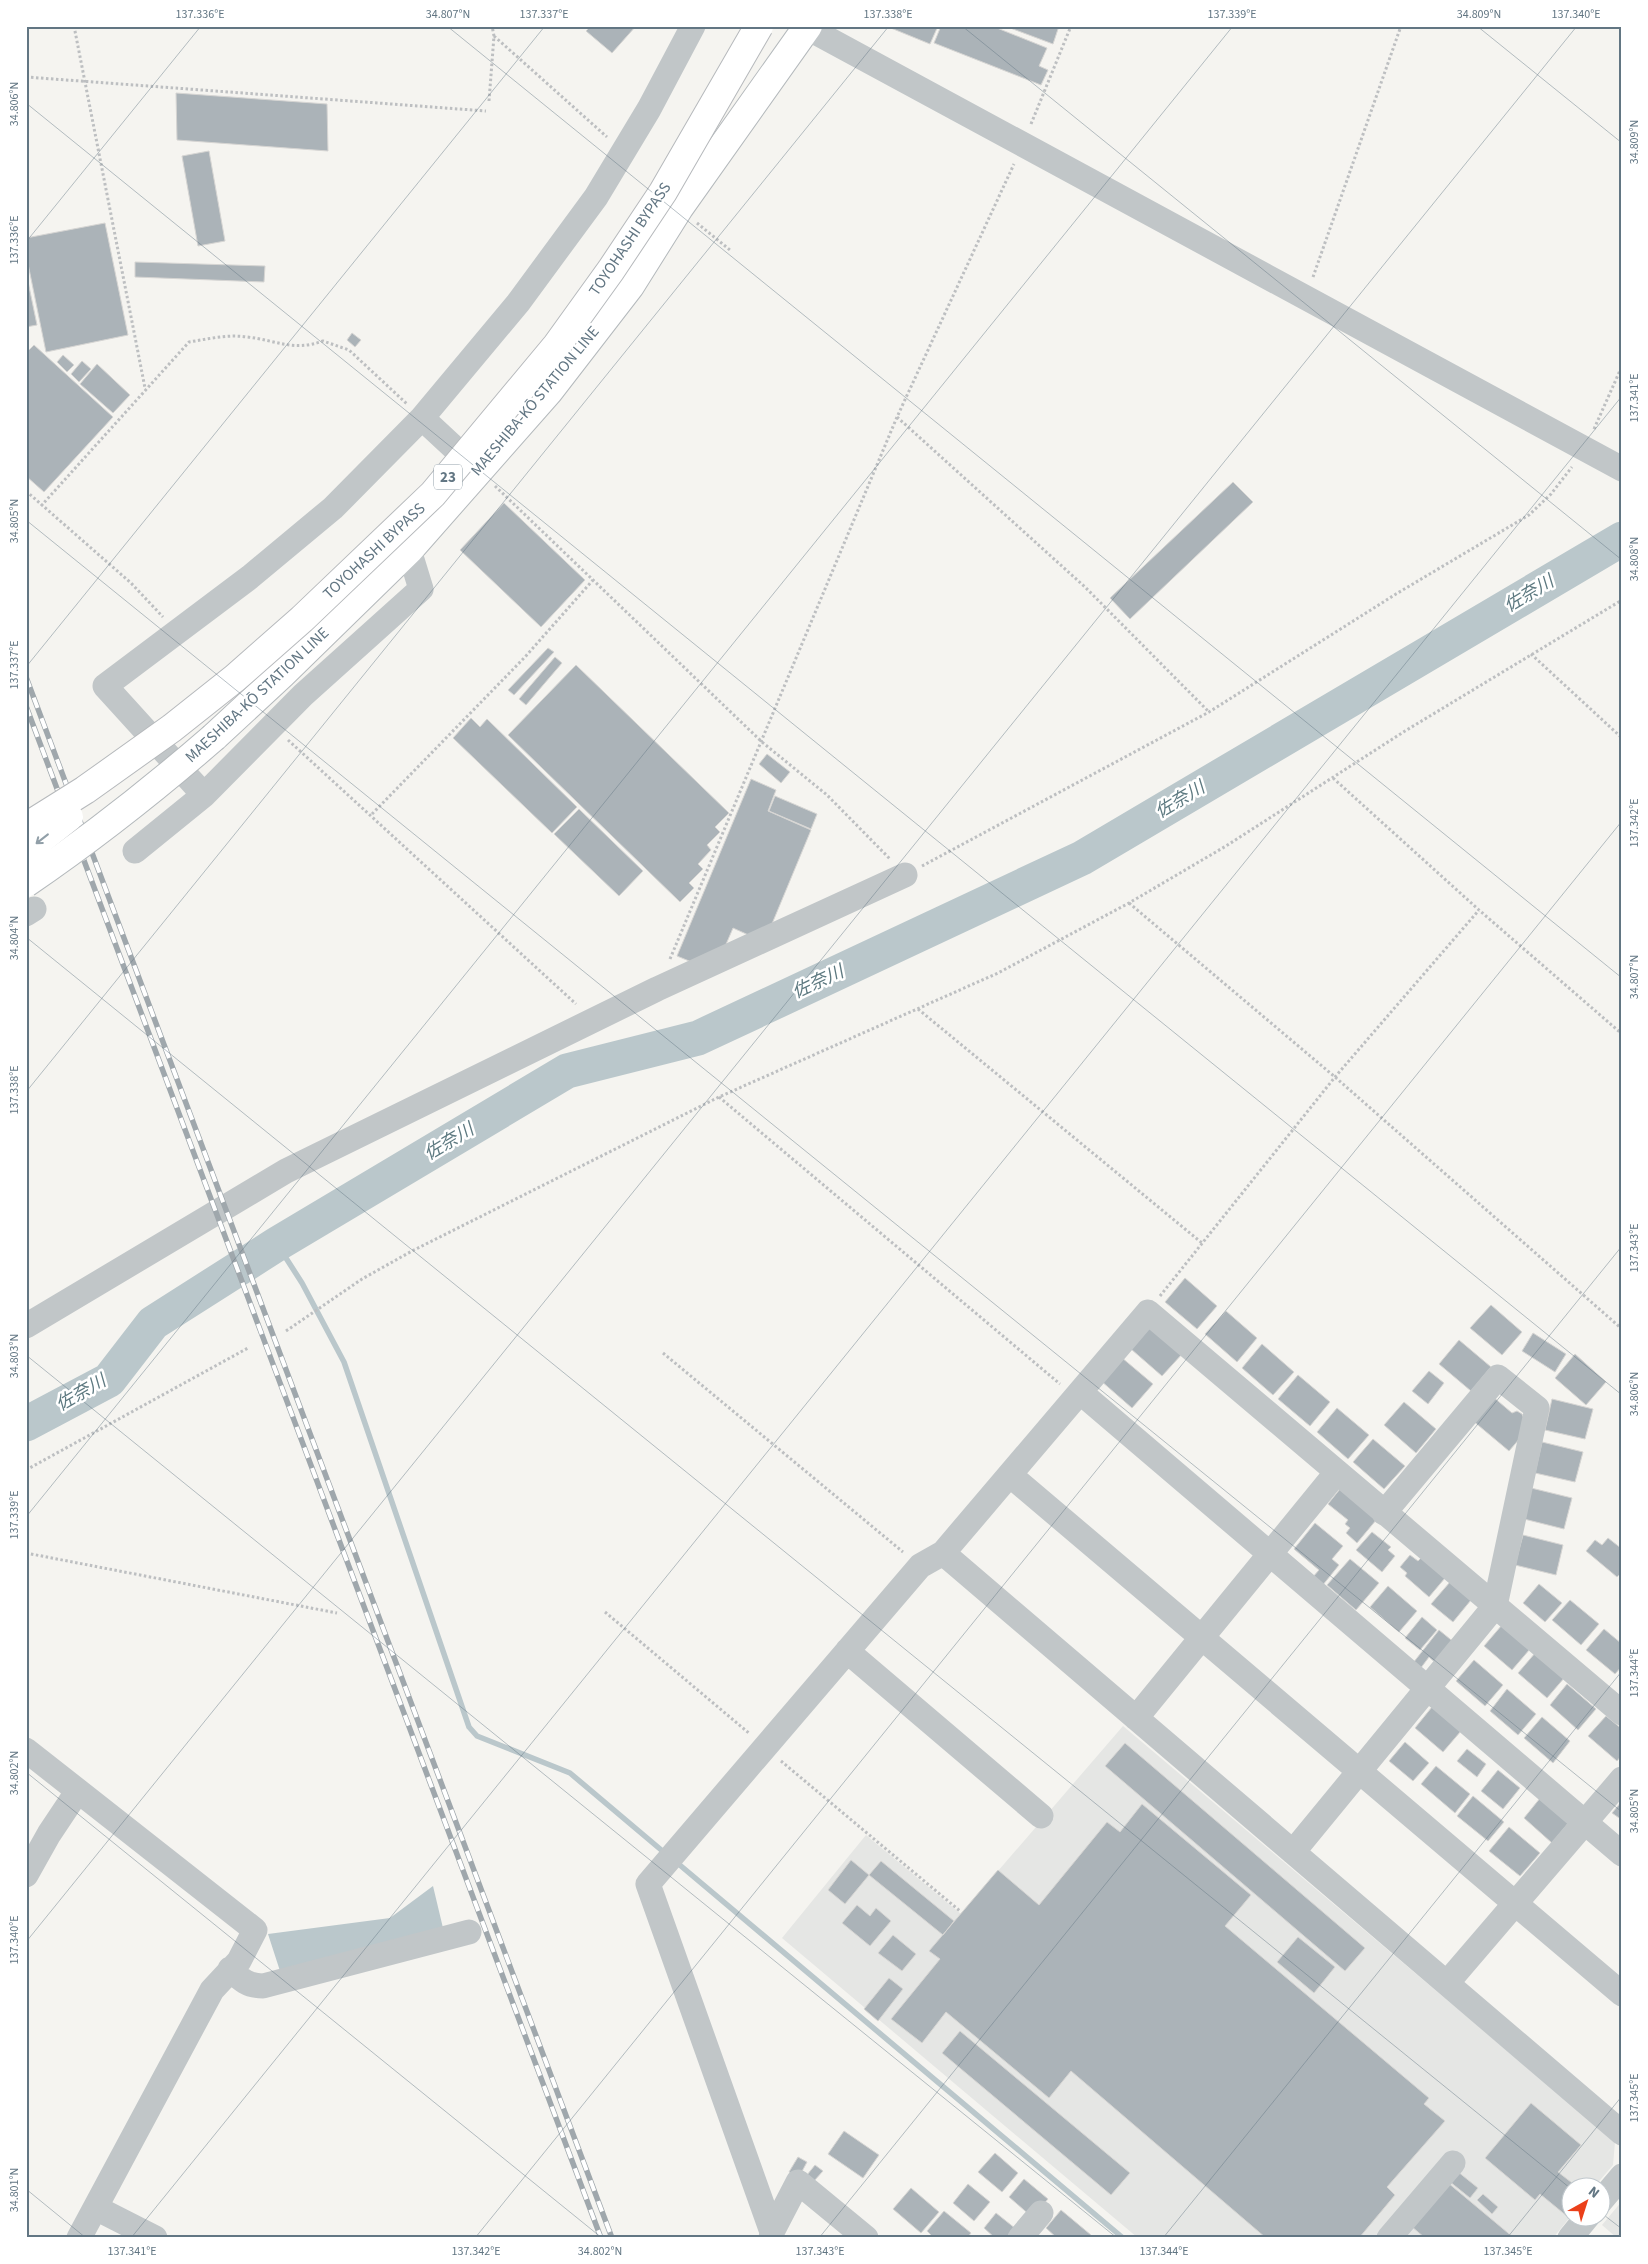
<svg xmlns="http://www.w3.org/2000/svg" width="1648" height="2264" font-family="'Source Sans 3','Noto Sans JP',sans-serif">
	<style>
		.built { fill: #e5e6e4 }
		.water { fill: #bac7cb }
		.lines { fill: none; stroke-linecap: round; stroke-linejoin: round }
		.stream { stroke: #bac7cb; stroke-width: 5.5 }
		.river { stroke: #bac7cb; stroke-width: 35 }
		.building { fill: #abb3b8; stroke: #d6d5d3 }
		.major-casing { stroke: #b4b9bc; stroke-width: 30 }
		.path { stroke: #bdbfc1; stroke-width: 3; stroke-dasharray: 2.5 2.5; stroke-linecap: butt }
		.minor { stroke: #c1c6c8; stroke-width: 25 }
		.major { stroke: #fff; stroke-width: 28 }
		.rail-casing { stroke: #9fa7ac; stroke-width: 5.5 }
		.rail { stroke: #fff; stroke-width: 4; stroke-dasharray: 11; stroke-linecap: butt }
		.major-bridge-casing { stroke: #b4b9bc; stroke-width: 30; stroke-linecap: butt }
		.highway-bridge-casing { stroke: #b6b9bc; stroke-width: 30; stroke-linecap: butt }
		.major-bridge { stroke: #fff; stroke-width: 28 }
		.highway-bridge { stroke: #fff; stroke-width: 28 }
		.oneway { stroke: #919fa8 }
		.ticks { fill: none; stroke: #627683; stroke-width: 1; stroke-opacity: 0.45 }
		.labels { text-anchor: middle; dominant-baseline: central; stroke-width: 5; stroke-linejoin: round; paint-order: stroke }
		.shield { fill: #fff; stroke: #919fa8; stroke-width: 1 }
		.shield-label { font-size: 15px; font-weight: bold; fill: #627683 }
		.street-label { font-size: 16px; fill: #627683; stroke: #fff }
		.water-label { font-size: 18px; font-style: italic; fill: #5d7980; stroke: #fff }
		.neatline { fill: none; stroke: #627683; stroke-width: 2 }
		.ticks-label { font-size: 12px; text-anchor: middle; fill: #627683 }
	</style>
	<rect width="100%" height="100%" fill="#f5f4f0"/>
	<path class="built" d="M1123,1726L1615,2142L1613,2165L1595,2186H1570L1571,2216L1553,2238H1138L782,1938L866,1835L961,1914Z
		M1622,2201V2238H1617L1602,2225Z"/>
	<path class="water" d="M433,1886L443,1928L280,1971L268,1934L390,1918Z"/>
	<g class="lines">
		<path class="stream" d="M277,1244L302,1283L344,1362L469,1727L477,1736L570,1773L666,1854
			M675,1861L1123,2238"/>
		<path class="river" d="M26,1424L109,1380L153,1323L277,1244L567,1071L698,1038L1082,858L1622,539"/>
	</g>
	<path class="building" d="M591,26H636L612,53L586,31Z
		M886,26H938L930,44Z
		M941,26H992L1047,48L1039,66L1048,70L1041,85L934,43Z
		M1005,26H1059L1053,44Z
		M176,93L327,104L328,151L177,140Z
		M209,151L225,241L198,246L182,156Z
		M105,223L128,335L46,352L26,254V238Z
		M135,262L265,266L264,282L135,277Z
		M26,272L37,325L26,327Z
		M352,333L361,340L355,347L347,340Z
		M34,345L113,417L44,492L26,476V353Z
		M63,355L74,365L67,372L57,362Z
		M82,361L91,369L79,382L71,374Z
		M97,364L130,395L113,413L80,384Z
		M1233,482L1253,502L1130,619L1110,598Z
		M504,503L585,580L541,627L460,550Z
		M548,648L554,652L514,695L508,690Z
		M555,657L562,663L526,705L519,699Z
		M576,665L729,813L715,827L720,832L707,845L711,850L698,864L703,869L689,883L694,888L680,902L508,735Z
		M471,718L480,727L487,719L577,807L552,833L453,738Z
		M767,754L790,772L781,783L759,764Z
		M751,779L776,790L768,811L811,830L769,931L753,937L733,928L724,949L694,963L677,956Z
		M775,796L817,814L811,829L769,811Z
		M579,809L643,871L619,896L554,834Z
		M1185,1278L1217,1306L1197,1329L1165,1302Z
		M1491,1305L1522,1332L1502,1355L1470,1328Z
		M1226,1311L1257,1338L1237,1362L1205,1334Z
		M1151,1325L1183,1353L1162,1376L1131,1349Z
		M1533,1333L1566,1354L1555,1372L1522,1351Z
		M1459,1340L1491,1367L1471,1391L1439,1364Z
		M1262,1344L1294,1372L1273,1395L1242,1368Z
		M1575,1354L1606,1382L1586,1405L1555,1378Z
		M1121,1357L1153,1384L1132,1408L1100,1380Z
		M1429,1371L1444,1383L1428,1404L1412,1391Z
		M1298,1375L1330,1402L1310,1426L1278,1399Z
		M1492,1396L1512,1413L1517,1411L1522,1414L1524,1419L1527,1430L1509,1451L1472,1420Z
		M1552,1399L1593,1409L1585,1439L1545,1430Z
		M1404,1402L1436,1429L1416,1453L1384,1425Z
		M1337,1408L1369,1435L1348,1459L1317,1432Z
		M1373,1439L1405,1466L1384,1489L1353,1462Z
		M1542,1442L1583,1452L1575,1482L1535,1473Z
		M1531,1488L1572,1498L1564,1529L1524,1519Z
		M1340,1489L1377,1519L1357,1543L1346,1533L1350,1528L1345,1524L1348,1520L1328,1504Z
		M1315,1523L1343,1546L1332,1559L1339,1565L1322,1586L1312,1578L1319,1570L1294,1549Z
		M1372,1532L1391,1547L1388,1550L1395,1556L1382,1572L1356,1550Z
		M1523,1535L1563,1545L1556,1575L1515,1565Z
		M1608,1538L1622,1549V1572L1617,1577L1586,1551L1595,1540L1602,1545Z
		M1410,1555L1418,1561L1421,1558L1445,1578L1429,1597L1405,1576L1407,1573L1400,1567Z
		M1350,1559L1379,1583L1356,1610L1327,1585Z
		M1450,1582L1471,1600L1453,1622L1431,1604Z
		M1539,1584L1562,1603L1545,1622L1523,1603Z
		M1388,1586L1417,1611L1399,1632L1370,1607Z
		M1570,1600L1599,1624L1581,1645L1552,1620Z
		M1422,1617L1437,1630L1420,1650L1405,1638Z
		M1502,1625L1530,1649L1512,1670L1484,1646Z
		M1604,1629L1622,1644V1666L1615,1674L1586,1650Z
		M1439,1630L1456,1644L1438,1665L1429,1657L1420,1669L1413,1663Z
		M1536,1652L1565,1677L1547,1698L1518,1673Z
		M1474,1660L1503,1685L1485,1706L1456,1681Z
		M1567,1684L1596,1709L1578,1730L1550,1705Z
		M1507,1689L1536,1714L1518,1735L1490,1711Z
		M1432,1707L1461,1731L1443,1752L1415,1728Z
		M1606,1716L1622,1729V1755L1617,1761L1588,1736Z
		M1542,1717L1570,1741L1553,1763L1524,1738Z
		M1405,1742L1429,1763L1413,1781L1389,1761Z
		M1125,1743L1365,1948L1345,1971L1105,1766Z
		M1467,1749L1486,1764L1477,1777L1457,1761Z
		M1436,1766L1470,1794L1455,1813L1421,1784Z
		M1498,1770L1520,1788L1503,1809L1481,1791Z
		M1473,1796L1504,1822L1488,1841L1457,1816Z
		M1541,1797L1570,1821L1552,1843L1524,1818Z
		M1622,1801V1820L1612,1813Z
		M1142,1804L1251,1895L1225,1926L1429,2098L1424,2104L1445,2121L1387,2187L1395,2195L1359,2238H1266L1071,2071L1049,2098L946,2012L922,2043L891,2019L940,1959L929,1951L998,1870L1039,1905L1107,1822L1120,1832Z
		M1509,1827L1540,1853L1520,1876L1489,1851Z
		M851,1860L869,1875L845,1904L828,1890Z
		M881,1861L954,1921L943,1935L869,1875Z
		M857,1905L870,1916L876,1908L891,1921L870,1946L842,1923Z
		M893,1935L916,1954L902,1971L878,1953Z
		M1298,1937L1335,1967L1314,1993L1277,1962Z
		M889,1978L903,1989L878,2021L864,2009Z
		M960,2031L1130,2173L1111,2195L942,2053Z
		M1531,2103L1581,2145L1558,2172L1576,2186H1570V2214L1568,2217L1540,2194L1535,2200L1485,2158Z
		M844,2131L879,2155L863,2178L828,2154Z
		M995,2153L1018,2173L1002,2192L978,2172Z
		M798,2157L807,2162L799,2177L789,2172Z
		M815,2165L823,2171L814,2181L807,2175Z
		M1457,2171L1478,2188L1470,2198L1449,2181Z
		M1024,2179L1048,2199L1032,2217L1009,2197Z
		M1447,2182L1514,2238H1425L1411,2226Z
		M968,2184L990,2202L974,2221L953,2203Z
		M911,2188L939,2212L921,2233L893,2209Z
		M1483,2194L1498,2207L1492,2214L1477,2200Z
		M1061,2210L1091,2235L1089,2238H1057L1046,2228Z
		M944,2211L971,2233L967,2238H934L927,2231Z
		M996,2213L1016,2229L1009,2238H995L984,2228Z"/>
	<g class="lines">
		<g class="major-casing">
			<path id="major" d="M214,737L282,674L409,550L549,391L630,286L679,208L808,26"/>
		</g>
		<path class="path" d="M74,26L145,388
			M494,36L607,137
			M26,77L486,111
			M489,101L494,36L492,26
			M1031,124L1071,26
			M697,223L730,250
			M1313,277L1401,26
			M897,417L1085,587L1209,712
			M1594,429L1622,366
			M495,486L762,742L827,795L890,859
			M26,491L131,583L163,617
			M41,506L189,342C208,339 228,334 247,337C276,340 293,352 323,341L349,350L407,404
			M1531,654L1622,738
			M288,740L576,1004
			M1333,778L1479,910L1622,1034
			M372,814L525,657L593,580
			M922,866L1209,712L1396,594L1529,515L1551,494L1572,467
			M1129,903L1335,1077L1622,1329
			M670,959L897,417L1014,164
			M918,1009L1202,1243
			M719,1097L1060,1384
			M1160,1296L1335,1077L1479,910
			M286,1331L362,1279L412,1251L719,1097L998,973L1129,903L1226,846L1405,731L1622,600
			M663,1353L903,1552
			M26,1470L248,1348
			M26,1553L337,1613
			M605,1612L750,1734
			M781,1761L960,1911"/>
		<path class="minor" d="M804,26L1622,469
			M422,418L478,470
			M409,550L421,589L303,695L204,795L105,686L250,577L333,508L422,418L518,303L596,197L649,109L693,26
			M135,851L204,795
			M26,914L34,909
			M26,1326L286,1171L657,989L905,875
			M1080,1392L1622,1854
			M1010,1475L1622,1994
			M943,1553L1622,2133
			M847,1651L1041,1816
			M1136,1718L1337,1472
			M26,1750L255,1930L239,1961L212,1990L79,2238
			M1293,1852L1495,1606L1537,1408L1498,1377L1384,1513
			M26,1875L49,1834L77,1792
			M230,1969C241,1980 248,1986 263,1986L469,1932
			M1447,1983L1622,1779
			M1600,2202L1622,2176
			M96,2208L155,2238
			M772,2232L648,1884L920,1566L943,1553L1148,1312L1622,1713
			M771,2238L772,2232L798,2182L866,2238
			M1020,2238L1041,2213
			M1389,2238L1453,2163
			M1570,2238L1588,2216"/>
		<use href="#major" class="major"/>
		<g class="rail-casing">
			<path id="rail" d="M26,677L612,2238
				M26,706L601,2238"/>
		</g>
		<use href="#rail" class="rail"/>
		<g class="major-bridge-casing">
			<path id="major-bridge" d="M26,883C92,838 154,789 214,737"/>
		</g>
		<g class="highway-bridge-casing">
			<path id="highway-bridge" d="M26,827L85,790L172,728L235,678L302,619L433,494L557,345L611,270L663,192L759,26
				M26,851L69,817"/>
		</g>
		<use href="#major-bridge" class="major-bridge"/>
		<use href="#highway-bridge" class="highway-bridge"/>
	</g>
	<defs><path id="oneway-shaft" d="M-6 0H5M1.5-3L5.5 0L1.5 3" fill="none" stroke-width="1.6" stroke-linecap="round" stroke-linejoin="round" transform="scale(1.25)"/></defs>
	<use class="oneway" href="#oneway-shaft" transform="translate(42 839) rotate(142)"/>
	<path class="ticks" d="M447,26L1622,978M962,26L1622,560M1477,26L1622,143M26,103L1622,1395M26,242L201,26M26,520L1622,1812M26,667L545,26M26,937L1570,2188M26,1092L889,26M26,1355L1117,2238M26,1517L1233,26M26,1772L602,2238M26,1942L1577,26M26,2189L86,2238M1600,2212L1622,2229M131,2238L1622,396M475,2238L1622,821M819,2238L1622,1246M1163,2238L1622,1671M1507,2238L1622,2096"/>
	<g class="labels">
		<rect class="shield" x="434" y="464.5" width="28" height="25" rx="4"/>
		<g class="shield-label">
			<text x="448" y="477">23</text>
		</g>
		<g class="street-label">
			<text transform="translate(630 239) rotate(-56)">TOYOHASHI BYPASS</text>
			<text transform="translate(535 401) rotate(-50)">MAESHIBA-KŌ STATION LINE</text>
			<text transform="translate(374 551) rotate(-43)">TOYOHASHI BYPASS</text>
			<text transform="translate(257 695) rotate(-43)">MAESHIBA-KŌ STATION LINE</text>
		</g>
		<g class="water-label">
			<text transform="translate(1529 594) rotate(-31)">佐奈川</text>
			<text transform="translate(1180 800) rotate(-31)">佐奈川</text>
			<text transform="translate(818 982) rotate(-25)">佐奈川</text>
			<text transform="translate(449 1142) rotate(-31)">佐奈川</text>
			<text transform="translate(81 1393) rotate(-30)">佐奈川</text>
		</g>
	</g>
	<rect width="1648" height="2264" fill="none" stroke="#ffffff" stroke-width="55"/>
	<g transform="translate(1586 2202) rotate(39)"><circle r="24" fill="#ffffff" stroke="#c0c8cd"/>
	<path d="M0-4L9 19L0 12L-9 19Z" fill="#eb401a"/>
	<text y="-8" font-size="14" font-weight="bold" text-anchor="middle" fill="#627683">N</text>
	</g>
	<rect x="28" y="28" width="1592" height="2208" class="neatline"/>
	<g class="ticks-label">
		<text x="200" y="18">137.336°E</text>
		<text x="448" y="18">34.807°N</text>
		<text x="544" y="18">137.337°E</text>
		<text x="888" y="18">137.338°E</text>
		<text x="1232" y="18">137.339°E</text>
		<text x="1479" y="18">34.809°N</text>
		<text x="1576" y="18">137.340°E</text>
		<text transform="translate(14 104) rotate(-90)" y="4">34.806°N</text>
		<text transform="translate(1634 142) rotate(-90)" y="4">34.809°N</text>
		<text transform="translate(14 240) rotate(-90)" y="4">137.336°E</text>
		<text transform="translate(1634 398) rotate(-90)" y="4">137.341°E</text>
		<text transform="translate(14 521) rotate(-90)" y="4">34.805°N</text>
		<text transform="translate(1634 559) rotate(-90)" y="4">34.808°N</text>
		<text transform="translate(14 665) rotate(-90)" y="4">137.337°E</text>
		<text transform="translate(1634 823) rotate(-90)" y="4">137.342°E</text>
		<text transform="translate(14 938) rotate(-90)" y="4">34.804°N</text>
		<text transform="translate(1634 977) rotate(-90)" y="4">34.807°N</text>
		<text transform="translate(14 1090) rotate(-90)" y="4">137.338°E</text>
		<text transform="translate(1634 1248) rotate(-90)" y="4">137.343°E</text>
		<text transform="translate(14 1356) rotate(-90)" y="4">34.803°N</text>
		<text transform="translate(1634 1394) rotate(-90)" y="4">34.806°N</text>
		<text transform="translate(14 1515) rotate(-90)" y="4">137.339°E</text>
		<text transform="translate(1634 1673) rotate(-90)" y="4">137.344°E</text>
		<text transform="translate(14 1773) rotate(-90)" y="4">34.802°N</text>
		<text transform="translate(1634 1811) rotate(-90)" y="4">34.805°N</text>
		<text transform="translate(14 1940) rotate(-90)" y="4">137.340°E</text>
		<text transform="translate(1634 2098) rotate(-90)" y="4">137.345°E</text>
		<text transform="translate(14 2190) rotate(-90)" y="4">34.801°N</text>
		<text x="132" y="2255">137.341°E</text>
		<text x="476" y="2255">137.342°E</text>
		<text x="600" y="2255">34.802°N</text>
		<text x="820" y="2255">137.343°E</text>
		<text x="1164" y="2255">137.344°E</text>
		<text x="1508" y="2255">137.345°E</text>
	</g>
</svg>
